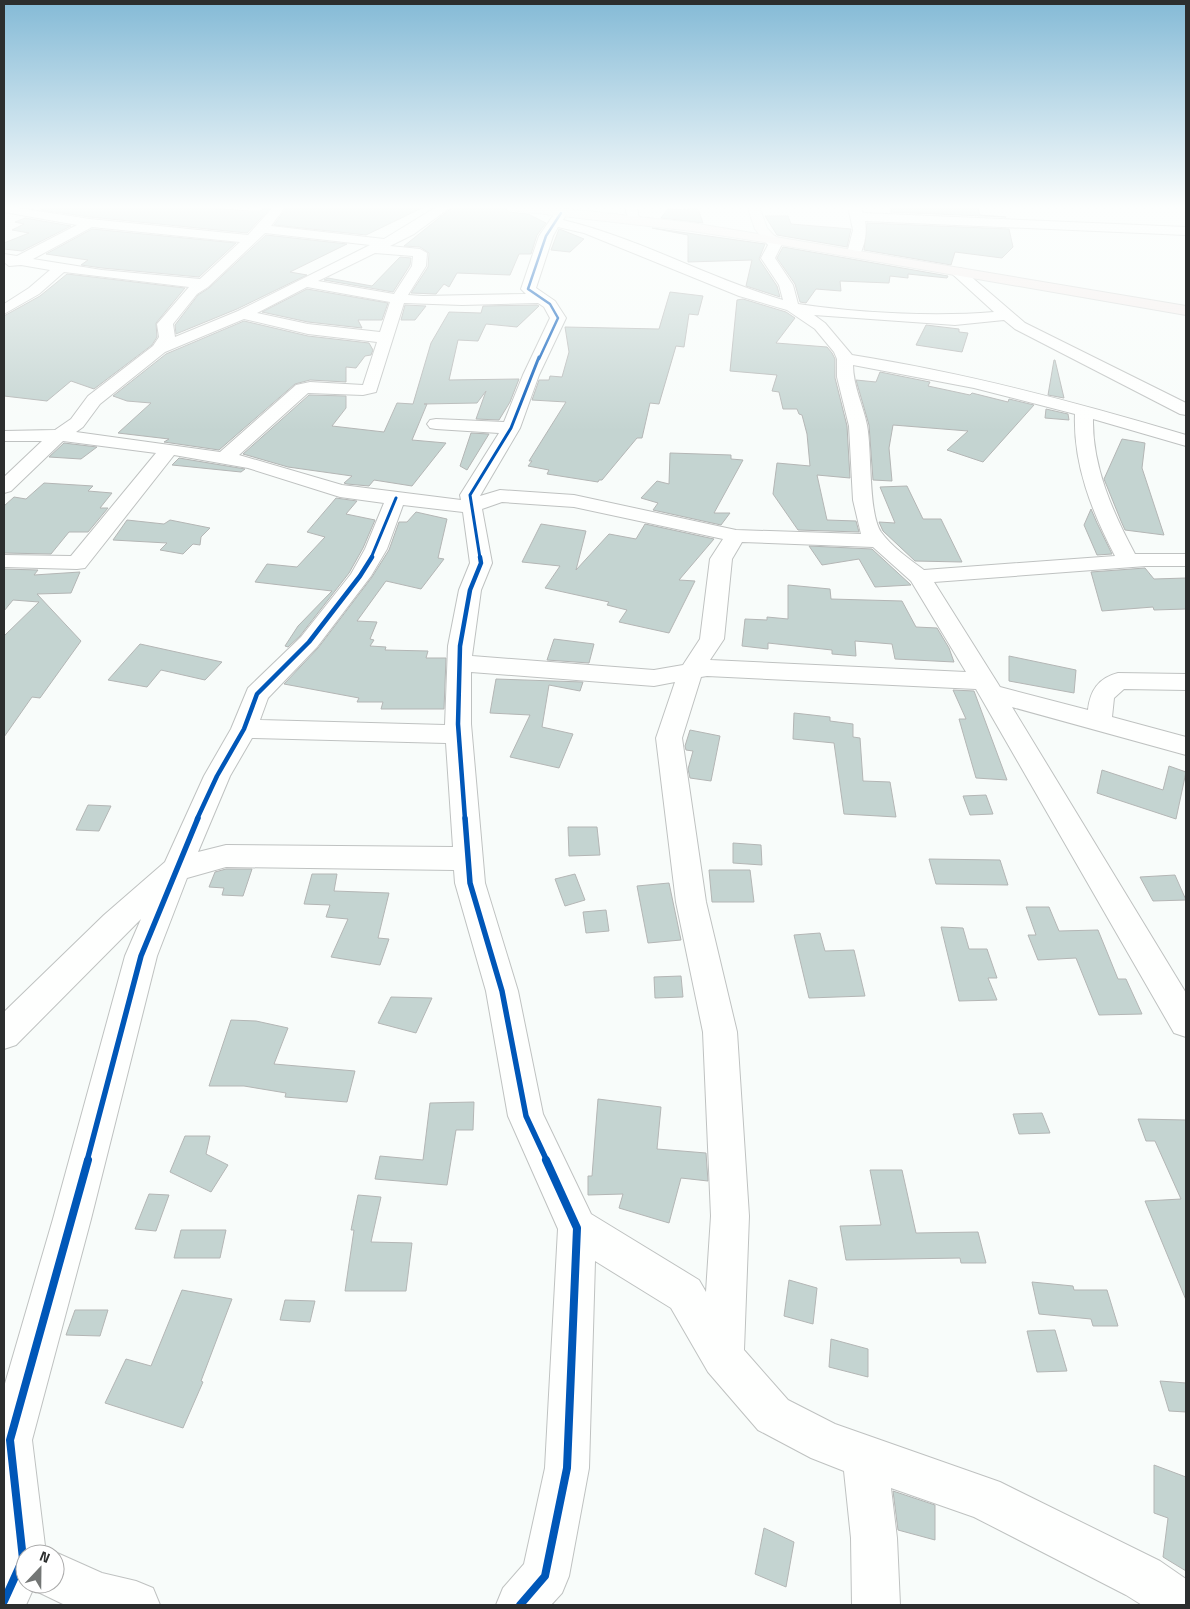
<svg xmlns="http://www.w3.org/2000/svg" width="1190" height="1609" font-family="'Titillium Web',sans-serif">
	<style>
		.building { fill: #c4d4d1; stroke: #b4b6b5 }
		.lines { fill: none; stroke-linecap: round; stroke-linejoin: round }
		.minor-casing { stroke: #bfc2c1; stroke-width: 2 }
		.major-casing { stroke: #d7d9d8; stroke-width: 2 }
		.highway-casing { stroke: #d7d9d8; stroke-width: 2 }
		.minor { fill: #fefffe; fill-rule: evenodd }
		.major { fill: #f9f5f4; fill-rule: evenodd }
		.highway { fill: #f5eeed; fill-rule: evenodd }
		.cycleway-far4-casing { stroke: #fff; stroke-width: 4.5 }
		.cycleway-far3-casing { stroke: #fff; stroke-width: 5 }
		.cycleway-far2-casing { stroke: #fff; stroke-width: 7 }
		.cycleway-far1-casing { stroke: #fff; stroke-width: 9 }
		.cycleway-casing { stroke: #fff; stroke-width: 11 }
		.cycleway-far4 { stroke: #0057b8; stroke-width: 2.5 }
		.cycleway-far3 { stroke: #0057b8; stroke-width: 3 }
		.cycleway-far2 { stroke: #0057b8; stroke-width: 4.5 }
		.cycleway-far1 { stroke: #0057b8; stroke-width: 5.5 }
		.cycleway { stroke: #0057b8; stroke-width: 8 }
	</style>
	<rect width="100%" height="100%" fill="#f8fcfa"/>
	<path class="building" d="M48,206H178L251,211H259L272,206L247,233L90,217L41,210Z
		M288,206H426L366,235L274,225Z
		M454,206H502L509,212L528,214L546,223L537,235L531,254H519L510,275L457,273L449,287L444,284L436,294L411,293L428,267L429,253L420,247L404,246Z
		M688,206H697L703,223L661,218L668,209L688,210Z
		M891,206H977L980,215L1006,217L891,212Z
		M765,216H788L791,224L851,229L847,247L777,235Z
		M25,218L71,226L22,251L4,249V243L29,233L12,230L24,224L15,222Z
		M867,223L1009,229L1013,247L1002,258L955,252L951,265L864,250Z
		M652,228L765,244L759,259L777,286L780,297L746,286L752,260L688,262V235Z
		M92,229L236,243L199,277L102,268L81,265L88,260L46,254Z
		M559,229L562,230L584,239L570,252L551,250Z
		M266,235L347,244L290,272L307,275L237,309L176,334L175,325L198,295L209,288Z
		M783,247L948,276L947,278L908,274V278L890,276L889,283L840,281L841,291L816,289L806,303L800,302L795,284L777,258Z
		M400,257L411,258L410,265L393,292L324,280L328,278L372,286Z
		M67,274L185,288L156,323L157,337L152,345L94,389L71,381L47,401L4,396V316L40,296Z
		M307,289L388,303L382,320H358L362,328L308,322L262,312Z
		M670,292L703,296L698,315L689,314L684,347L676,346L659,404L650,403L642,438H637L602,480H599L598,482L547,474L549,470L528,466L532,461H529L566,402L532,400L539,380H549L550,376L562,377L569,352L565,327L659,329Z
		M743,299L786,312L795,318L776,343L827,347L832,353L835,359V378L847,426L850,478L817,475L827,520L856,521L859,532L798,530L773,494L777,463L810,466L807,434L802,415L799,414L797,409H783L779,392L772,391L777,375L730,371L737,300Z
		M405,305L426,306L415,320H401Z
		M537,305L539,306L517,327L486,324L478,341L458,340L449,380L519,379L510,402L499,420L476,419L486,391L477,403L424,404H427L412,440L446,443L412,486L374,480L369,486L347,484L344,483L352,476L288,467L243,454L309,395L346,396V408L332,426L384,432L397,403L413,404L431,343L449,312L481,313L483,306Z
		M244,321L308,336L369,343L373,350L371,355L365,356L356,368L346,367V382L310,380L295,384L219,450L164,442L169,439L118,433L151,403L127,401L113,396L166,354Z
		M926,325L959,329V332L968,333L962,352L916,345Z
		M1054,360H1055L1064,398L1048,395Z
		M880,372L930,382L928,386L970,395L972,393L1008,402L1009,399L1034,405L983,462L947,450L968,431L893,425L889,448L892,481L873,480L869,425L856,380L876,382Z
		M1046,409L1068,414L1069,420L1045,418Z
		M471,433L489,434L467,470L460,466Z
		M1122,439L1145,443L1142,468L1164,535L1125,530L1121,521L1104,479Z
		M64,443L97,447L81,459L49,457Z
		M670,453L731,455V459L743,460L714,513H730L721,525L653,510L658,503L641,498L657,481L669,484Z
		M179,458L245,469L241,472L172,465Z
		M44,483L93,486L88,491L112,493L100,508H108L88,532H69L51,554L4,553V506L14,497L26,499Z
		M907,486L923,519H941L962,562L915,561L883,531L879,522L895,523L880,487Z
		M336,498L357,501L346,514L375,520L363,548L349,573L300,636L288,647L285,646L298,626L332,591L255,582L267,564L297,567L325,537L307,532Z
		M1091,509L1097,523L1112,554L1097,555L1084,525Z
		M416,512L447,519L438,558L444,559L421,589L386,581L357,621L377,622L370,639L374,640L370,646L386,647L385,650L428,651L426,658H446L444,709H381L383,702H357L359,698L284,684L318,648L372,577L389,550L399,522H407Z
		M127,520L164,524L170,520L210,528L201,537L200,545L193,544L183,554L160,550L167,543L113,540Z
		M541,524L586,531L576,570L609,534L636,539L645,524L714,539L679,580L695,581L669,633L619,622L627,610L607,605L609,602L545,588L560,566L522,562Z
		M809,546L872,549L911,585L875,587L859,559L822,565Z
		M1145,568L1154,579L1186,578V609L1154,610L1153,607L1102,611L1091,572Z
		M4,569L38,570L34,575L80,572L71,593L37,594L81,641L40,698L32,697L4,737V636L39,602L13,600L4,611Z
		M788,585L830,589L831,599L902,601L916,627L937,628L949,648L954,662L895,659L892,644L855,641L856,656L832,654V650L768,643V649L742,646L745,619L767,620V617L788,619Z
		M554,639L594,644L589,663L547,660Z
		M140,644L222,662L205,680L161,670L147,687L108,680Z
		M1009,656L1076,670L1074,693L1009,681Z
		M496,679L583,682L580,691L549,685L542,727L573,734L559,768L510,757L530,715L490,713Z
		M953,690L974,691L1007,780L976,778L959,719H966Z
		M794,713L830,717V721L853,724V737L860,738L863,781L890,782L896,817L844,814L834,743L793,739Z
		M690,730L720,736L711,781L690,778L688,769L693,751L686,750L685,746Z
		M1169,766L1186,772L1176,819L1097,793L1102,770L1163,790Z
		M986,795L993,814L970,815L963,796Z
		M88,805L111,806L99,831L76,830Z
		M568,827H597L600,855L569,856Z
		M733,843L761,845L762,865L733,863Z
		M929,859L1000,860L1008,885L936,884Z
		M226,869H252L243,896L222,895L224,888L209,887L215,872Z
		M709,870H750L754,902H712Z
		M312,874H337L334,891L389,893L378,938L389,939L380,965L331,957L348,919L326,917L330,905L304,904Z
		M575,874L585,900L565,906L555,879Z
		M1175,875L1186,900L1153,901L1140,877Z
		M669,883L681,940L648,943L637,886Z
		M1026,907H1049L1059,931L1098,930L1118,979H1126L1142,1014L1099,1015L1076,958L1038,960L1028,935H1036Z
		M606,910L609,931L586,933L583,912Z
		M941,927L963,928L969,949H987L997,978H988L997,1000L959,1001Z
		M820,933L825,951L854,950L865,996L809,998L794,935Z
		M681,976L683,997L655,998L654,977Z
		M391,997L432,998L416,1033L378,1023Z
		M231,1020L256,1021L288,1028L274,1064L355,1071L347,1102L285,1097L286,1093L244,1086H209Z
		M598,1099L661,1107L657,1149L706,1153L708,1181L681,1178L669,1223L619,1208L623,1194L588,1195V1176H592Z
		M474,1102L473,1130H456L447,1185L375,1179L380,1156L423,1160L430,1103Z
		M1042,1113L1050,1133L1019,1134L1013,1114Z
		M1138,1119L1186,1120V1300L1145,1201L1181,1199L1155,1141H1146Z
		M185,1136H210L206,1154L228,1165L211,1192L170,1172Z
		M870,1170H902L916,1233L978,1232L986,1263H961L960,1258L846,1260L840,1226L881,1225Z
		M149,1194L169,1195L156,1231L135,1229Z
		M358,1195L381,1197L371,1242L412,1243L406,1291H345L354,1230H351Z
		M181,1230H226L220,1258H174Z
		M789,1280L817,1288L813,1324L784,1316Z
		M1032,1282L1073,1286L1074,1290H1107L1118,1326H1093L1091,1319L1039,1314Z
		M182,1290L232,1299L201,1381L203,1382L183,1428L105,1403L126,1359L151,1366Z
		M285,1300L315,1301L310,1322L280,1320Z
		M75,1310H108L100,1336L66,1335Z
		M1055,1330L1067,1371L1037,1372L1027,1331Z
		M831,1339L868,1349V1377L829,1367Z
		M1160,1381L1186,1383V1412L1169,1411Z
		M1154,1465L1186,1477V1571L1163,1557L1168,1518L1154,1513Z
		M893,1491L935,1505V1540L898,1530Z
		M764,1528L794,1542L786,1587L755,1574Z"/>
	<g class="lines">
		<g class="minor-casing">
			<path id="minor" d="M4,206L90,219L248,235L274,206H286L271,226L384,239L438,206H452L414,234L390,246L420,249L427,253L426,266L408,295L423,296L526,294L521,289L539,236L557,210L561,209L567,213L563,220C639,238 708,278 783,300L779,285L761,258L768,245L763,239L770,235L775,236L782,244L775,258L793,285L798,304C858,313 934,317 994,312L949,271L951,268H961L1025,323L1186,403V415L1180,414L1015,329L1004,320L955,325L814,315L825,323L852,355C966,373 1076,402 1186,435V446L1093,419C1092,466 1113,513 1135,554H1186V566H1146L934,582L1000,687L1088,710C1090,691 1098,678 1118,673L1186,674V690L1124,689L1114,698L1112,717L1186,737V755L1012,707L1186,993V1037L1174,1033L976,689L707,676L701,677L682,738L706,902L737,1032L749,1216L744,1350L788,1400L835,1424L1000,1482L1160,1561L1186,1579V1605H1142L1126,1595L974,1517L891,1488L897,1538L900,1605H852L851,1538L844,1471L811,1458L758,1430L708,1372L671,1308L595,1261L589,1468L569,1576L562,1593L551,1605H496L503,1588L524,1564L545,1468L558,1229L508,1116L486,991L455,883L454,870L226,867L187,878L157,956L91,1219L32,1440L46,1554H25V1584H55V1554H49L55,1552L102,1573L136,1581L153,1588L160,1605H65L38,1592L35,1585L26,1605H4V1387L53,1219L125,956L141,919L16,1045L4,1049V1012L104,915L165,862L204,776L231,729L248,688L301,637L351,574L365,549L384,503L340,497L248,468L174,455L85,568L77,569L4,567V555L71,556L156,453L63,441L11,491L4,493V477L42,441H4V431L55,430L71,419L88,396L153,346L159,337L157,324L189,287L64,272L39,294L4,314V304L29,288L50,270L21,265L9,266L4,262V254L17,256L77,225L4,212ZM92,227L240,242L200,279L102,270L33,259ZM558,227L584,233L739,296L787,310L815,329L834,352L837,359V377L849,426L853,500L861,534L736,530L574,495L500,490L480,496L520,428L539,375L566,318L555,301L536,288L553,236ZM265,233L370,245L238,311L175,337L173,324L197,294L208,287ZM375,253L413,256L412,266L394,294L318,281ZM307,287L390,302L380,332L308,324L257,313ZM404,303L462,305L538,303L544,307L550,318L523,375L504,422L436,419L430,420L427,424L430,428L436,429L499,433L460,495L461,500L342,485L239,455L308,393L363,395L376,392ZM244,319L308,334L377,342L363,385L310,382L296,385L220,452L76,432L83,427L100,404L165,352ZM853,365L974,388L1075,414C1073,464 1092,512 1115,556L924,570C909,559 892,547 881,532C868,513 872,450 867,425C863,405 853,386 853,365ZM502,502L574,507L723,539L710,559L700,639L683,665L654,670L472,656L481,590L492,563L482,509ZM403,505L463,512L470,563L459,590L448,646L445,725L260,720L268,698L317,647L371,576L387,549ZM742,542L873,547L911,581L966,672L710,660L724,639L732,559ZM471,672L654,686L675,682L656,738L676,902L703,1032L711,1216L706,1292L699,1280L591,1214L543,1114L518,991L485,883L471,724ZM252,738L446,743L453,847L226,845L198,852L230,776Z
				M625,206H637L639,220L637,223H629Z
				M848,206H860L863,213L1186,227V235L865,221C867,233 865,245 859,256L854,257L847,253L853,230Z"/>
		</g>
		<g class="major-casing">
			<path id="major" d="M747,206H759L767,228L777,239L775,242H765L755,229Z"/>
		</g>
		<g class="highway-casing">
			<path id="highway" d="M504,206H542L692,223L1186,306V315L770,243L692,231L510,210Z"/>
		</g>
		<use href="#minor" class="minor"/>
		<use href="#major" class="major"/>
		<use href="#highway" class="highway"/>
		<g class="cycleway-far4-casing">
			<path id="cycleway-far4" d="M539,359L558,318L550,304L528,289L546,236L561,213"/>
		</g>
		<g class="cycleway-far3-casing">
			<path id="cycleway-far3" d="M371,558L396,498
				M480,558L470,495L511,428L539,357"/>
		</g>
		<g class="cycleway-far2-casing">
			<path id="cycleway-far2" d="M197,819L217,776L244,729L257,694L309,642L360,576L372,557
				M465,819L458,724L460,646L470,590L481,563L480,557"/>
		</g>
		<g class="cycleway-far1-casing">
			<path id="cycleway-far1" d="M465,818L470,883L502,991L526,1116L547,1161
				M87,1161L141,956L198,818"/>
		</g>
		<g class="cycleway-casing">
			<path id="cycleway" d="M4,1601L23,1559L10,1440L88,1160
				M520,1605L545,1576L567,1468L577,1228L546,1160"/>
		</g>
		<use href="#cycleway-far4" class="cycleway-far4"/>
		<use href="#cycleway-far3" class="cycleway-far3"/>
		<use href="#cycleway-far2" class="cycleway-far2"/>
		<use href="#cycleway-far1" class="cycleway-far1"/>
		<use href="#cycleway" class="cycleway"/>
	</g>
	<linearGradient id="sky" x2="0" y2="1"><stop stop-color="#84bad6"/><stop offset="0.48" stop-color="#fcfefd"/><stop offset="1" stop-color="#fcfefd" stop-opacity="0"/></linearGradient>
	<rect width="1190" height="431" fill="url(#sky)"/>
	<rect width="1190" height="1609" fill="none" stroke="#2c2e2e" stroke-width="10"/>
	<g transform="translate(40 1569) rotate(22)"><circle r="24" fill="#ffffff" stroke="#ababab"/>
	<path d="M0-4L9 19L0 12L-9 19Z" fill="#737675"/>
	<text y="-8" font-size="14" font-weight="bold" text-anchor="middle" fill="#2c2e2e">N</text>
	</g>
</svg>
